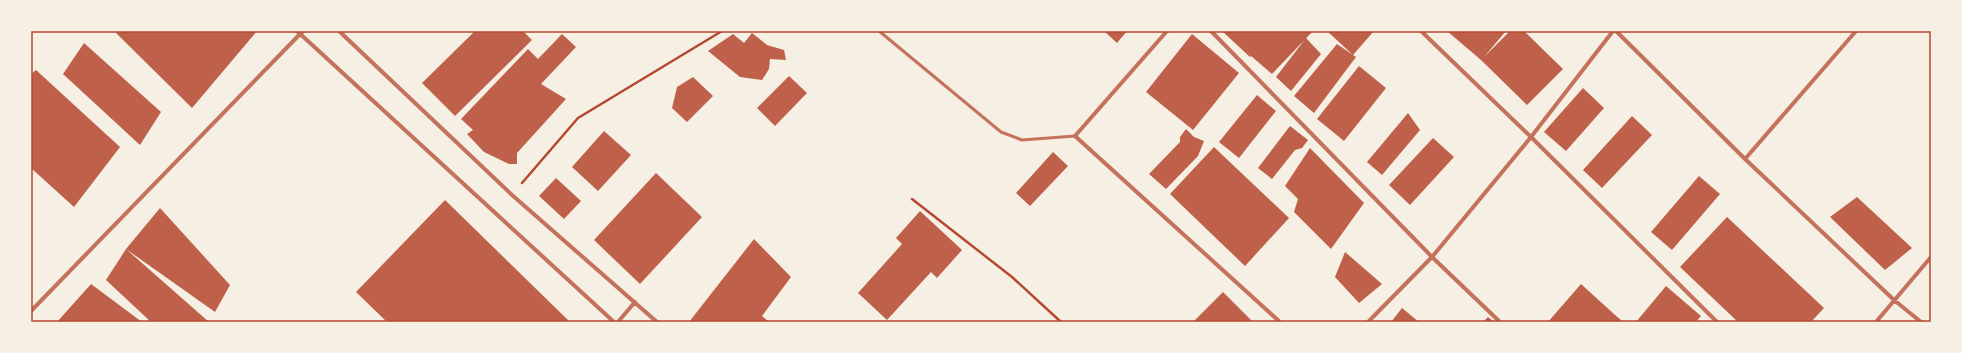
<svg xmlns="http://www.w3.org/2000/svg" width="1962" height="353" font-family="'Golos Text',sans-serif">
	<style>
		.building { fill: #bf614a }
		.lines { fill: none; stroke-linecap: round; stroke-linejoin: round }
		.path { stroke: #b5482f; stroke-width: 2.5 }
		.service { stroke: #c5725c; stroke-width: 3 }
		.minor { stroke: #c5725c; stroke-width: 4 }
		.neatline { fill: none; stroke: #b5482f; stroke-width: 1.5 }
	</style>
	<rect width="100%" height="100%" fill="#f6efe4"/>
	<path class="building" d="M118,31H257L192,108L116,33Z
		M475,31H523L532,40L455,116L422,83Z
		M1104,31H1127L1117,43Z
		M1222,31H1313L1272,74L1251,56L1250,57Z
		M1327,31H1374L1353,55Z
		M1447,31H1506L1484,57L1510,31H1524L1563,69L1527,105L1481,60Z
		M752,33L767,45L784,50L786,60L770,59L769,69L762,80L740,77L708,51L733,34L744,43Z
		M562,34L576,47L541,84L566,99L517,153V164H509L484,152L467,134L473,130L461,119L528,49L538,59Z
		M1192,34L1239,73L1193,130L1146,92Z
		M1306,38L1321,54L1291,91L1276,77Z
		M84,43L161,112L140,145L63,74Z
		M1337,44L1356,57L1314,113L1294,96Z
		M1359,66L1386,88L1344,141L1317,119Z
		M36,70L120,147L74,207L31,168V74Z
		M789,76L807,93L775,126L757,108Z
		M693,77L713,96L687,122L672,108L677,87Z
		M1583,88L1604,108L1566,151L1544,132Z
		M1257,95L1276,111L1239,158L1219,142Z
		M1408,113L1420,130L1382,175L1367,162Z
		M1632,116L1652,135L1602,188L1583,170Z
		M1290,126L1308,140L1302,148L1295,150L1272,179L1258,168Z
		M1186,129L1194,137L1204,141L1198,156L1166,189L1149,174L1180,142V137Z
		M604,131L631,155L598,191L572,167Z
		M1433,138L1454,157L1410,205L1389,185Z
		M1214,147L1289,218L1245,266L1170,194Z
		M1310,148L1364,203L1331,249L1294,212L1298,199L1285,186Z
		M1053,152L1068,166L1030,206L1016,193Z
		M656,173L702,217L640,284L594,240Z
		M1699,176L1720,194L1672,250L1651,232Z
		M556,178L581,201L564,219L539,196Z
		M1857,197L1912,248L1885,270L1830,217Z
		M445,200L570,322H387L356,292Z
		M160,208L230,285L215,312L126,249Z
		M920,211L962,250L937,278L931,272L887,320L858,293L902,244L896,238Z
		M1727,217L1824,308L1811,322H1738L1680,267Z
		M754,239L791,277L762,316L769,322H689Z
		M126,249L209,322H151L106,280Z
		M1345,252L1382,284L1359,303L1335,277Z
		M91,284L142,322H57Z
		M1581,284L1614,314L1623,322H1548Z
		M1666,286L1701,316L1696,322H1636Z
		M1223,292L1253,322H1193Z
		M1402,308L1419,322H1391Z
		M1488,317L1494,322H1483Z"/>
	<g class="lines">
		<path class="path" d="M522,183L578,118L722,31
			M912,199L1012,277L1061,322"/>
		<path class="service" d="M879,31L1001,132L1022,140L1075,136"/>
		<path class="minor" d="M297,31L614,322
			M339,31L512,195L657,322
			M1167,31L1075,136L1280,322
			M1211,31L1432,257L1500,322
			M1421,31L1531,137L1717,322
			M1616,31L1745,159L1894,300L1921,322
			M1745,159L1856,31
			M31,311L303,31
			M618,322L635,302
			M1368,322L1432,257L1531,137L1613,31
			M1876,322L1931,257"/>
	</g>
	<rect width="1962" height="353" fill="none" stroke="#f6efe4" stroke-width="64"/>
	<rect x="32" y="32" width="1898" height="289" class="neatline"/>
</svg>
